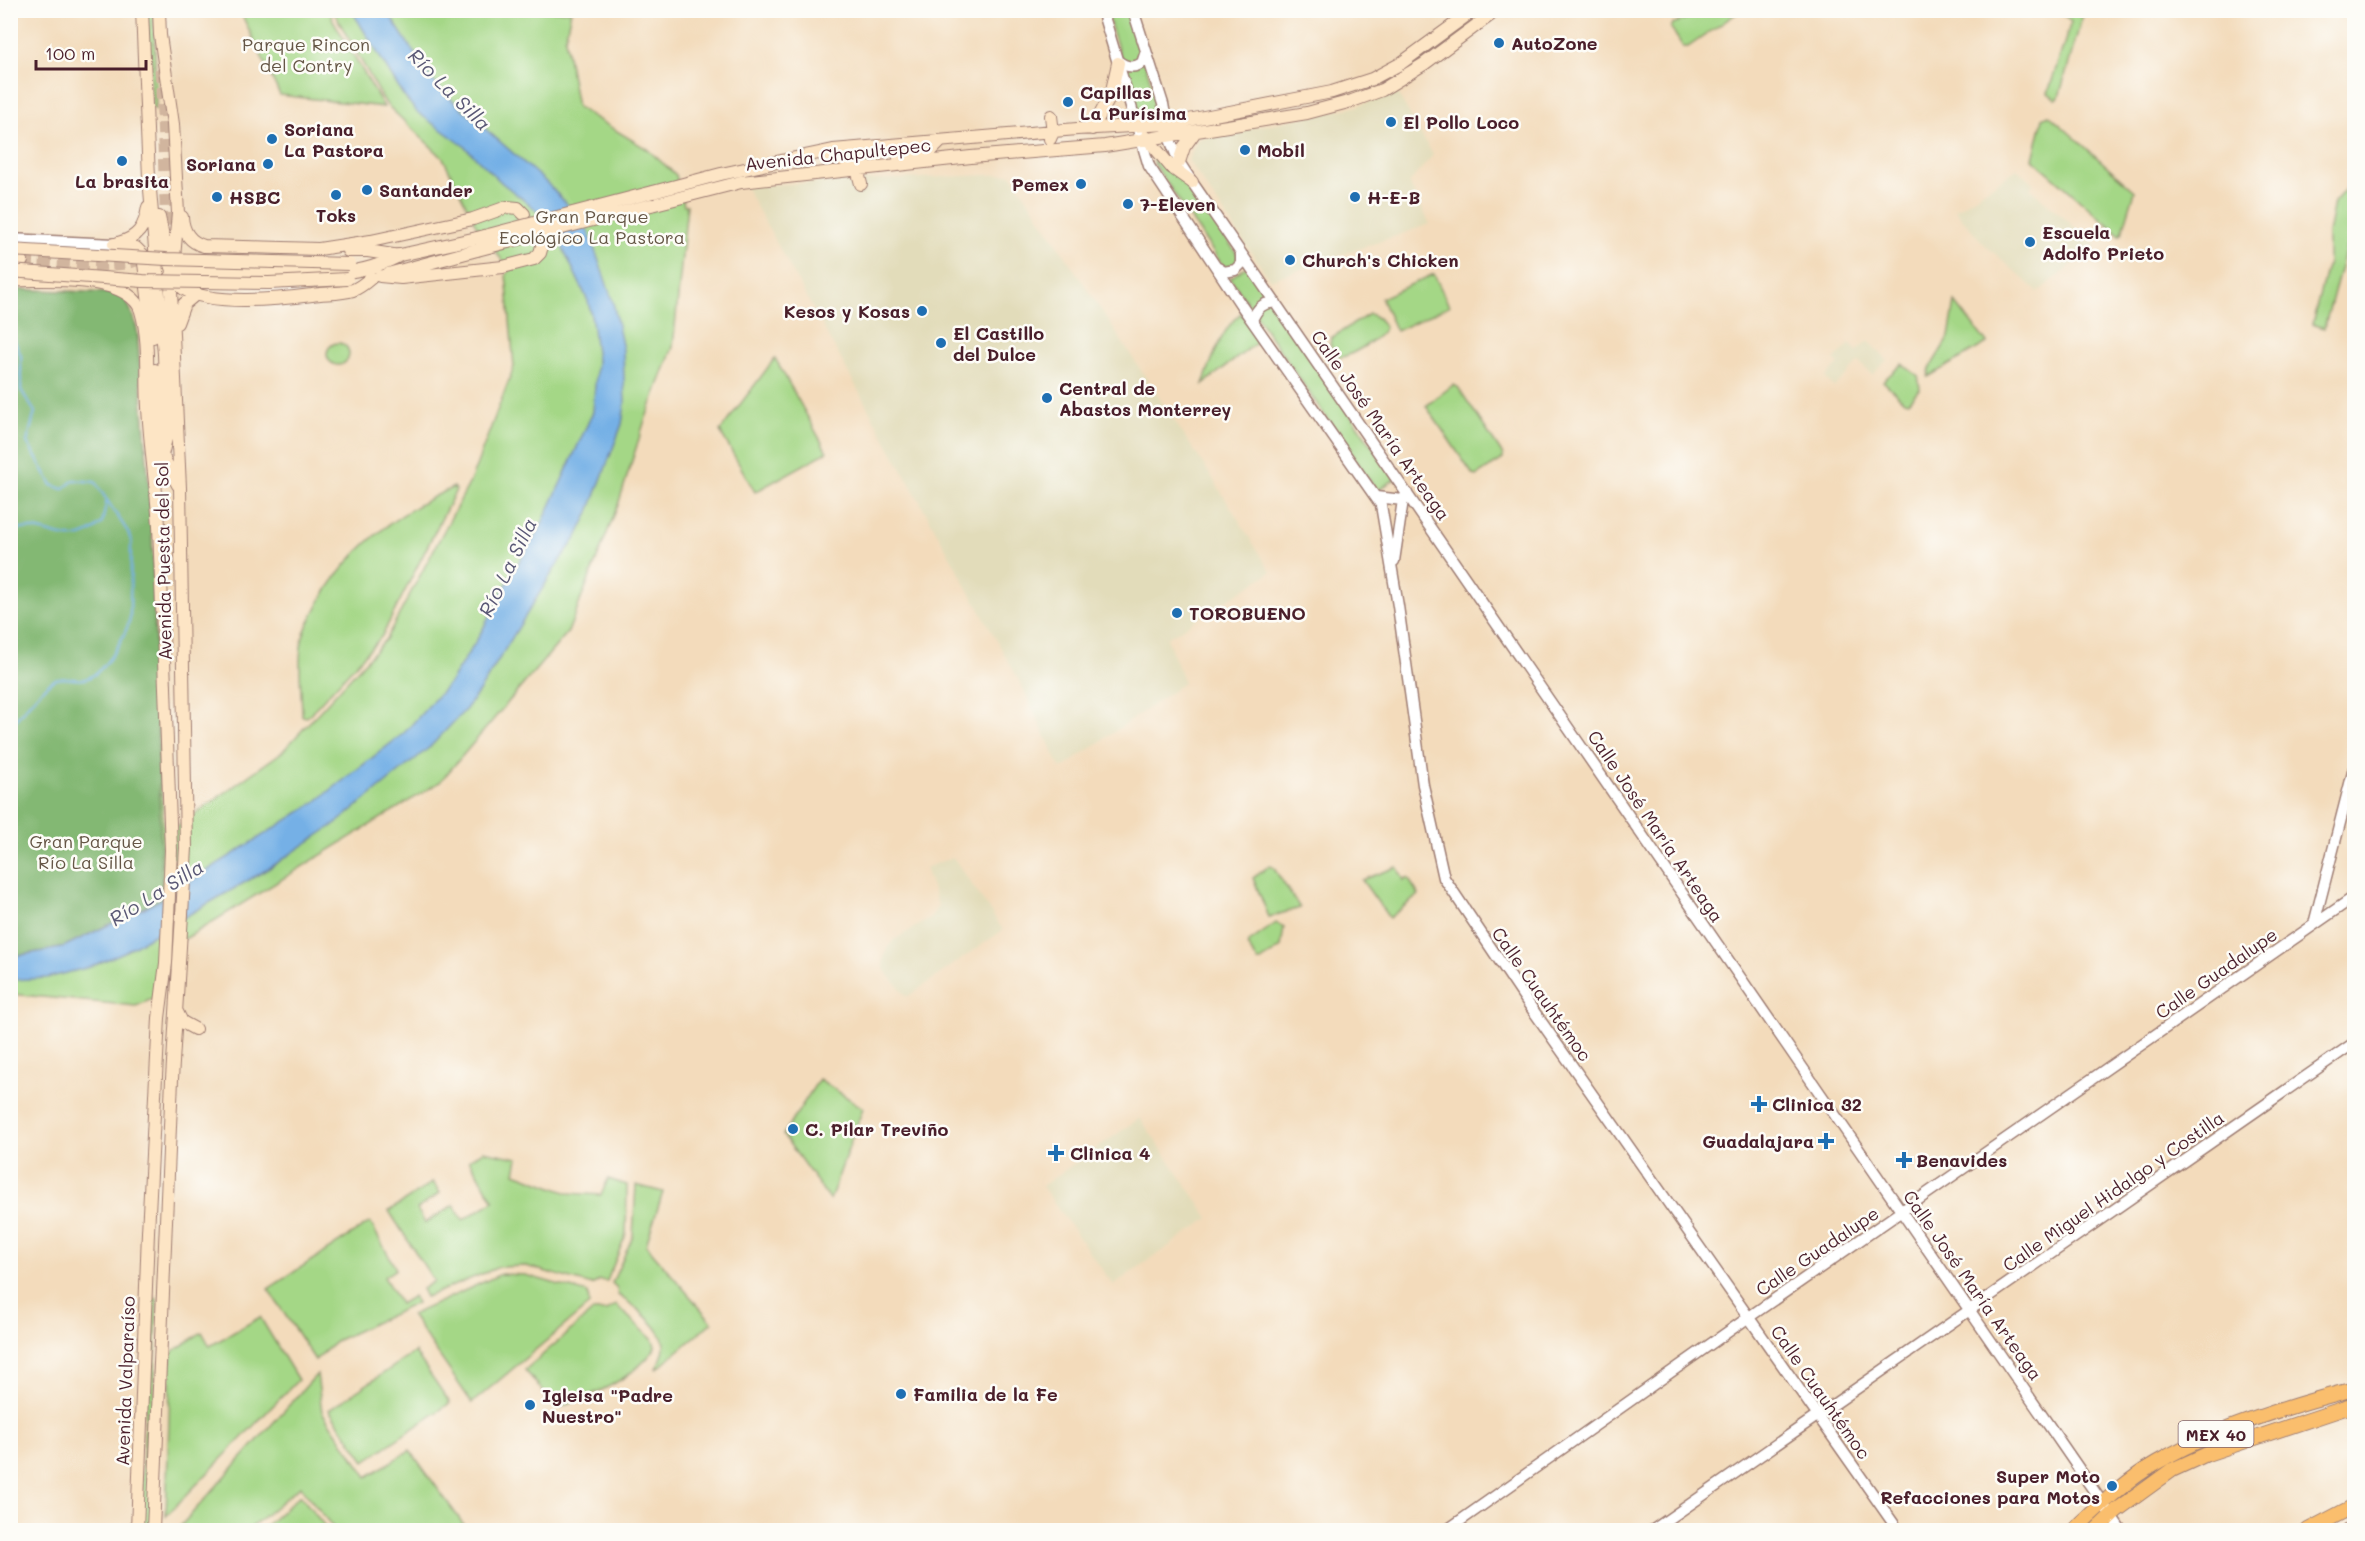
<svg xmlns="http://www.w3.org/2000/svg" width="2365" height="1541" font-family="Mali,sans-serif">
	<style>
		.built { fill: #e2dcba }
		.green { fill: #a4d786; stroke: #777b58; stroke-width: 1.5 }
		.forest { fill: #83b873; stroke: #666c4f; stroke-width: 1.5 }
		.water { fill: #75b0e6; stroke: #606888; stroke-width: 1.5 }
		.lines { fill: none; stroke-linecap: round; stroke-linejoin: round }
		.stream { stroke: #75b0e6; stroke-width: 2 }
		.secondary-tunnel { stroke: #d1b59e; stroke-width: 12; stroke-dasharray: 12 6; stroke-linecap: butt }
		.tertiary-casing { stroke: #9e7d73; stroke-width: 13 }
		.secondary-casing { stroke: #9e7d73; stroke-width: 14 }
		.primary-casing { stroke: #9e7d73; stroke-width: 16 }
		.trunk-casing { stroke: #9e7d73; stroke-width: 16 }
		.tertiary { stroke: #fff; stroke-width: 10 }
		.secondary { stroke: #fde5c5; stroke-width: 12 }
		.primary { stroke: #fabe6d; stroke-width: 14 }
		.trunk { stroke: #fabe6d; stroke-width: 14 }
		.secondary-bridge-casing { stroke: #9e7d73; stroke-width: 14; stroke-linecap: butt }
		.secondary-bridge { stroke: #fde5c5; stroke-width: 12 }
		.poi-dot { fill: #1f6fb2; stroke: #fdfcf7; stroke-width: 2 }
		.labels { text-anchor: middle; dominant-baseline: central; stroke-width: 5; stroke-linejoin: round; paint-order: stroke }
		.shield { fill: #fdfcf7; stroke: #806168; stroke-width: 1.5 }
		.shield-label { font-size: 16px; font-weight: bold; fill: #4a1f2b }
		.poi-label { font-size: 18px; font-weight: bold; fill: #4a1f2b; stroke: #fdfcf7; text-anchor: start }
		.park-label { font-size: 18px; fill: #655646; stroke: #fdfcf7 }
		.street-label { font-size: 18px; fill: #4a1f2b; stroke: #fdfcf7 }
		.water-label { font-size: 20px; font-style: italic; fill: #5b5976; stroke: #fdfcf7 }
	</style>
	<rect width="100%" height="100%" fill="#fdfcf7"/>
	<filter id="ink" filterUnits="userSpaceOnUse"><feTurbulence type="fractalNoise" baseFrequency=".0167" numOctaves="2"/><feDisplacementMap in="SourceGraphic" scale="12" xChannelSelector="R" yChannelSelector="G"/><feConvolveMatrix kernelMatrix="1 2 1 2 8 2 1 2 1" color-interpolation-filters="sRGB"/></filter>
	<filter id="wash" filterUnits="userSpaceOnUse"><feTurbulence type="fractalNoise" baseFrequency=".008" numOctaves="4" result="noise"/><feDisplacementMap in="SourceGraphic" scale="24" xChannelSelector="R" yChannelSelector="G"/><feGaussianBlur stdDeviation="1.35" result="paint"/><feColorMatrix in="noise" values="0 0 0 0 0 0 0 0 0 0 0 0 0 0 0 0 0 1.4 0 .05"/><feComposite in="paint" operator="in"/></filter>
	<g filter="url(#wash)">
		<rect width="100%" height="100%" fill="#f3dbbb"/>
		<path class="built" d="M1397,92L1433,155L1409,183L1430,224L1270,280L1188,160L1198,139L1355,107Z
			M2017,169L2033,183L2030,188L2096,246L2038,292L1983,243L1955,210Z
			M1011,174L1213,479L1271,572L1167,638L1184,683L1061,769L1022,686L745,186Z
			M1868,341L1887,360L1872,375L1859,362L1834,387L1825,378L1839,364L1834,360L1850,344L1857,351Z
			M953,857L1003,930L907,997L884,969L883,960L887,948L894,940L932,917L938,905L925,868Z
			M1140,1118L1209,1218L1113,1285L1042,1186Z"/>
		<path class="green" d="M147,11H154L156,109L152,108Z
			M240,11H330L333,20L384,107L280,95Z
			M333,11H571L565,39L577,107L647,149L676,175L684,205H687L673,347L644,423L618,505L568,632L440,782L188,937L160,950L157,997L136,1006L11,994V289L126,300L138,334L142,490L150,535L164,836L282,752L386,639L470,482L514,367L506,274L510,271L476,225L443,158L386,104Z
			M1106,11H1129L1158,105L1153,111L1142,112L1137,108Z
			M1707,11H1740L1688,47H1683L1671,28L1673,24Z
			M2060,11H2084L2059,97L2056,99L2048,93L2071,22Z
			M2049,115L2135,191L2122,234L2120,235L2033,159L2043,118Z
			M1153,154L1186,183L1238,255L1235,266L1224,267L1220,262L1154,164Z
			M2354,171V219L2324,328L2312,324L2328,262V233L2334,202L2350,184Z
			M1247,266L1395,479L1377,491L1230,278Z
			M1434,274L1449,306L1396,331L1381,298Z
			M1955,302L1987,343L1928,377L1930,368L1949,337Z
			M1241,313L1260,340L1203,384C1213,358 1220,331 1241,313Z
			M1369,314C1378,316 1380,320 1385,328C1380,338 1348,359 1337,357L1330,344L1331,338Z
			M327 354a11 11 0 1 1 22 0a11 11 0 1 1-22 0Z
			M775,358L827,452L755,492L720,431Z
			M1902,364L1918,376L1920,388L1908,402L1904,401L1883,381Z
			M1453,385L1458,387L1503,455V459L1476,476L1473,475L1426,406Z
			M454,487L456,490L382,636L307,717L302,716C302,694 298,669 301,647C302,633 310,621 316,609C346,550 396,513 454,487Z
			M1269,866L1273,867L1300,908L1269,917L1253,878Z
			M1397,867L1404,880L1402,882L1408,878L1419,895L1389,918L1362,880Z
			M1276,923L1284,927L1281,947L1261,961H1258L1248,947V943Z
			M819,1079L863,1108L830,1200L783,1135Z
			M483,1151L518,1158L515,1173L568,1193L601,1195L608,1179L627,1185L626,1234L607,1281L600,1280L592,1285L526,1266L499,1267L426,1297L422,1289L434,1281L389,1211L433,1182L440,1193L417,1209L425,1223L454,1205L463,1220L494,1201L469,1160Z
			M636,1185L663,1192L646,1245L712,1322L657,1369L656,1368C660,1361 664,1355 664,1346C664,1328 632,1304 618,1295L617,1288L612,1283L633,1236Z
			M370,1222L396,1269L384,1277L400,1304L413,1296L417,1303L338,1340L315,1360L268,1289Z
			M501,1274L525,1275L588,1293L589,1305L472,1403L411,1315Z
			M154,1298H157L151,1530H140L150,1300Z
			M616,1305L652,1339L655,1346L654,1350C631,1381 592,1395 558,1408L525,1370L593,1311H606Z
			M260,1317L298,1380L166,1516L171,1353L202,1332L210,1346Z
			M415,1352L450,1403L365,1461L329,1410Z
			M317,1374L322,1412L367,1477L410,1450L466,1528L462,1530H335L300,1486L248,1530H177Z
			M300,1495L328,1530H261Z"/>
		<path class="forest" d="M11,289L117,293C130,302 132,314 137,329L152,527L162,899L61,948L11,957Z"/>
		<path class="water" d="M352,11H387L431,79L449,97L546,182L577,215L589,233L613,302L623,350L625,404L622,424L589,512L577,537L560,560L480,690L466,709L430,747L338,822L268,869L124,952L90,967L47,978L11,980L10,957L61,948L162,899L314,803L404,733L450,682L478,638L515,568L540,528L593,412L597,361L592,320L588,301L559,240L534,208L502,183L464,146L417,112L403,95Z"/>
		<g class="lines">
			<path class="stream" d="M10,330L21,356V390L35,412L27,442L52,485L63,489L74,480L95,482L128,532L131,541L130,618C126,636 104,674 85,679C75,681 66,676 57,679C45,682 16,718 10,729
				M10,533C42,515 66,558 102,523L107,500"/>
		</g>
	</g>
	<g filter="url(#ink)">
		<g class="lines">
			<path class="secondary-tunnel" d="M161,69L166,220L163,234
				M22,261C50,262 121,271 142,258"/>
			<g class="tertiary-casing">
				<path id="tertiary" d="M1102,10L1149,166L1241,305L1381,505L1398,606L1423,785L1444,878L1528,1003L1898,1530
					M1133,10L1163,104L1169,137L1179,162L1192,182L2121,1530
					M1118,61C1126,67 1133,69 1142,63L1146,51
					M10,239L114,244
					M1218,268L1224,272L1235,270L1241,264V253
					M1252,320C1257,309 1263,301 1276,303
					M1376,497L1403,500
					M1394,561L1403,500L1407,493
					M2314,924L2354,768
					M1447,1530L1749,1317L2354,897
					M1653,1530L2354,1043"/>
			</g>
			<g class="secondary-casing">
				<path id="secondary" d="M142,10L149,178L164,354L167,434L157,477
					M1092,129L1111,95L1118,63
					M1146,137L1171,167L1192,182
					M1050,139L1053,132L1051,116
					M825,156L838,158L856,165L861,184
					M899,158L931,151L940,142
					M1179,162L1184,147L1195,132
					M653,192L721,174L833,150L1077,129L1168,124L1332,92L1372,79L1400,64L1474,10
					M651,205L741,182L971,157L1105,146L1307,113L1352,101L1382,90L1424,64L1497,10
					M159,217C162,232 172,282 184,289C212,306 281,299 312,295C325,293 340,294 353,290C361,287 366,282 372,277
					M182,217C183,231 189,242 204,246L319,249L371,241L473,219L507,207L518,208L524,214
					M118,243C138,238 145,227 148,207
					M114,244L136,248L143,255L153,337
					M348,251H368L399,256
					M391,257L477,238
					M10,261H22
					M388,274L477,250
					M380,276L401,278L503,267L534,259L540,253L542,246
					M170,278L175,272C248,263 327,292 397,257
					M10,280C44,281 99,276 127,294C133,298 139,304 141,311C150,341 146,376 148,407C150,446 156,485 159,525L171,850L166,963L159,1018L148,1232L137,1530
					M177,323L184,304L196,294
					M155,370L158,441L162,455L178,485
					M177,1012L182,1022L195,1029
					M153,1530L172,1079L186,848L180,488L171,291L178,213L173,124L160,35L159,10"/>
			</g>
			<g class="primary-casing">
				<path id="primary" d="M2074,1530C2100,1506 2125,1481 2156,1463C2211,1430 2292,1405 2354,1389
					M2096,1530L2117,1510L2172,1470L2207,1454L2354,1405"/>
			</g>
			<g class="trunk-casing">
				<path id="trunk" d="M2308,1530L2354,1506
					M2350,1530L2354,1528"/>
			</g>
			<use href="#tertiary" class="tertiary"/>
			<use href="#secondary" class="secondary"/>
			<use href="#primary" class="primary"/>
			<use href="#trunk" class="trunk"/>
			<g class="secondary-bridge-casing">
				<path id="secondary-bridge" d="M477,238L653,192
					M10,250L166,259L349,264
					M477,250L651,205
					M10,271L143,281L269,283L347,279"/>
			</g>
			<use href="#secondary-bridge" class="secondary-bridge"/>
		</g>
	</g>
	<g class="poi-dot">
		<circle cx="1499" cy="43" r="6"/>
		<circle cx="1068" cy="102" r="6"/>
		<circle cx="1391" cy="122" r="6"/>
		<circle cx="272" cy="139" r="6"/>
		<circle cx="1245" cy="150" r="6"/>
		<circle cx="122" cy="161" r="6"/>
		<circle cx="268" cy="164" r="6"/>
		<circle cx="1081" cy="184" r="6"/>
		<circle cx="367" cy="190" r="6"/>
		<circle cx="336" cy="195" r="6"/>
		<circle cx="217" cy="197" r="6"/>
		<circle cx="1355" cy="197" r="6"/>
		<circle cx="1128" cy="204" r="6"/>
		<circle cx="2030" cy="242" r="6"/>
		<circle cx="1290" cy="260" r="6"/>
		<circle cx="922" cy="311" r="6"/>
		<circle cx="941" cy="343" r="6"/>
		<circle cx="1047" cy="398" r="6"/>
		<circle cx="1177" cy="613" r="6"/>
		<path d="M1756 1095h6v6h6v6h-6v6h-6v-6h-6v-6h6z"/>
		<circle cx="793" cy="1129" r="6"/>
		<path d="M1823 1132h6v6h6v6h-6v6h-6v-6h-6v-6h6z"/>
		<path d="M1053 1144h6v6h6v6h-6v6h-6v-6h-6v-6h6z"/>
		<path d="M1901 1151h6v6h6v6h-6v6h-6v-6h-6v-6h6z"/>
		<circle cx="901" cy="1394" r="6"/>
		<circle cx="530" cy="1405" r="6"/>
		<circle cx="2112" cy="1486" r="6"/>
	</g>
	<g class="labels">
		<rect class="shield" x="2178.5" y="1421" width="75" height="26" rx="4.5"/>
		<g class="shield-label">
			<text x="2216" y="1434">MEX 40</text>
		</g>
		<g class="poi-label">
			<text x="1511" y="43">AutoZone</text>
			<text x="1080" y="92">Capillas<tspan x="1080" dy="21">La Purísima</tspan></text>
			<text x="1403" y="122">El Pollo Loco</text>
			<text x="284" y="129">Soriana<tspan x="284" dy="21">La Pastora</tspan></text>
			<text x="1257" y="150">Mobil</text>
			<text x="256" y="164" text-anchor="end">Soriana</text>
			<text x="122" y="181" text-anchor="middle">La brasita</text>
			<text x="1069" y="184" text-anchor="end">Pemex</text>
			<text x="379" y="190">Santander</text>
			<text x="229" y="197">HSBC</text>
			<text x="1367" y="197">H-E-B</text>
			<text x="1140" y="204">7-Eleven</text>
			<text x="336" y="215" text-anchor="middle">Toks</text>
			<text x="2042" y="232">Escuela<tspan x="2042" dy="21">Adolfo Prieto</tspan></text>
			<text x="1302" y="260">Church's Chicken</text>
			<text x="910" y="311" text-anchor="end">Kesos y Kosas</text>
			<text x="953" y="333">El Castillo<tspan x="953" dy="21">del Dulce</tspan></text>
			<text x="1059" y="388">Central de<tspan x="1059" dy="21">Abastos Monterrey</tspan></text>
			<text x="1189" y="613">TOROBUENO</text>
			<text x="1772" y="1104">Clinica 32</text>
			<text x="805" y="1129">C. Pilar Treviño</text>
			<text x="1814" y="1141" text-anchor="end">Guadalajara</text>
			<text x="1070" y="1153">Clinica 4</text>
			<text x="1916" y="1160">Benavides</text>
			<text x="913" y="1394">Familia de la Fe</text>
			<text x="542" y="1395">Igleisa "Padre<tspan x="542" dy="21">Nuestro"</tspan></text>
			<text x="2100" y="1476" text-anchor="end">Super Moto<tspan x="2100" dy="21">Refacciones para Motos</tspan></text>
		</g>
		<g class="park-label">
			<text x="306" y="44">Parque Rincon<tspan x="306" dy="21">del Contry</tspan></text>
			<text x="592" y="216">Gran Parque<tspan x="592" dy="21">Ecológico La Pastora</tspan></text>
			<text x="86" y="841">Gran Parque<tspan x="86" dy="21">Río La Silla</tspan></text>
		</g>
		<g class="street-label">
			<text transform="translate(838 154) rotate(-6)">Avenida Chapultepec</text>
			<text transform="translate(1381 425) rotate(55)">Calle José María Arteaga</text>
			<text transform="translate(163 561) rotate(-91)">Avenida Puesta del Sol</text>
			<text transform="translate(1656 826) rotate(56)">Calle José María Arteaga</text>
			<text transform="translate(2216 973) rotate(-35)">Calle Guadalupe</text>
			<text transform="translate(1542 994) rotate(55)">Calle Cuauhtémoc</text>
			<text transform="translate(2113 1191) rotate(-35)">Calle Miguel Hidalgo y Costilla</text>
			<text transform="translate(1817 1251) rotate(-34)">Calle Guadalupe</text>
			<text transform="translate(1973 1285) rotate(55)">Calle José María Arteaga</text>
			<text transform="translate(125 1381) rotate(-88)">Avenida Valparaíso</text>
			<text transform="translate(1821 1392) rotate(55)">Calle Cuauhtémoc</text>
		</g>
		<g class="water-label">
			<text transform="translate(450 89) rotate(45)">Río La Silla</text>
			<text transform="translate(507 567) rotate(-64)">Río La Silla</text>
			<text transform="translate(156 892) rotate(-32)">Río La Silla</text>
		</g>
	</g>
	<rect width="2365" height="1541" fill="none" stroke="#fdfcf7" stroke-width="36"/>
	<path d="M36 60v9h110v-9" fill="none" stroke="#4a1f2b" stroke-width="3"/>
	<text x="45" y="60" font-size="18" fill="#4a1f2b" stroke="#fdfcf7" stroke-width="4.5" paint-order="stroke">100 m</text>
</svg>
